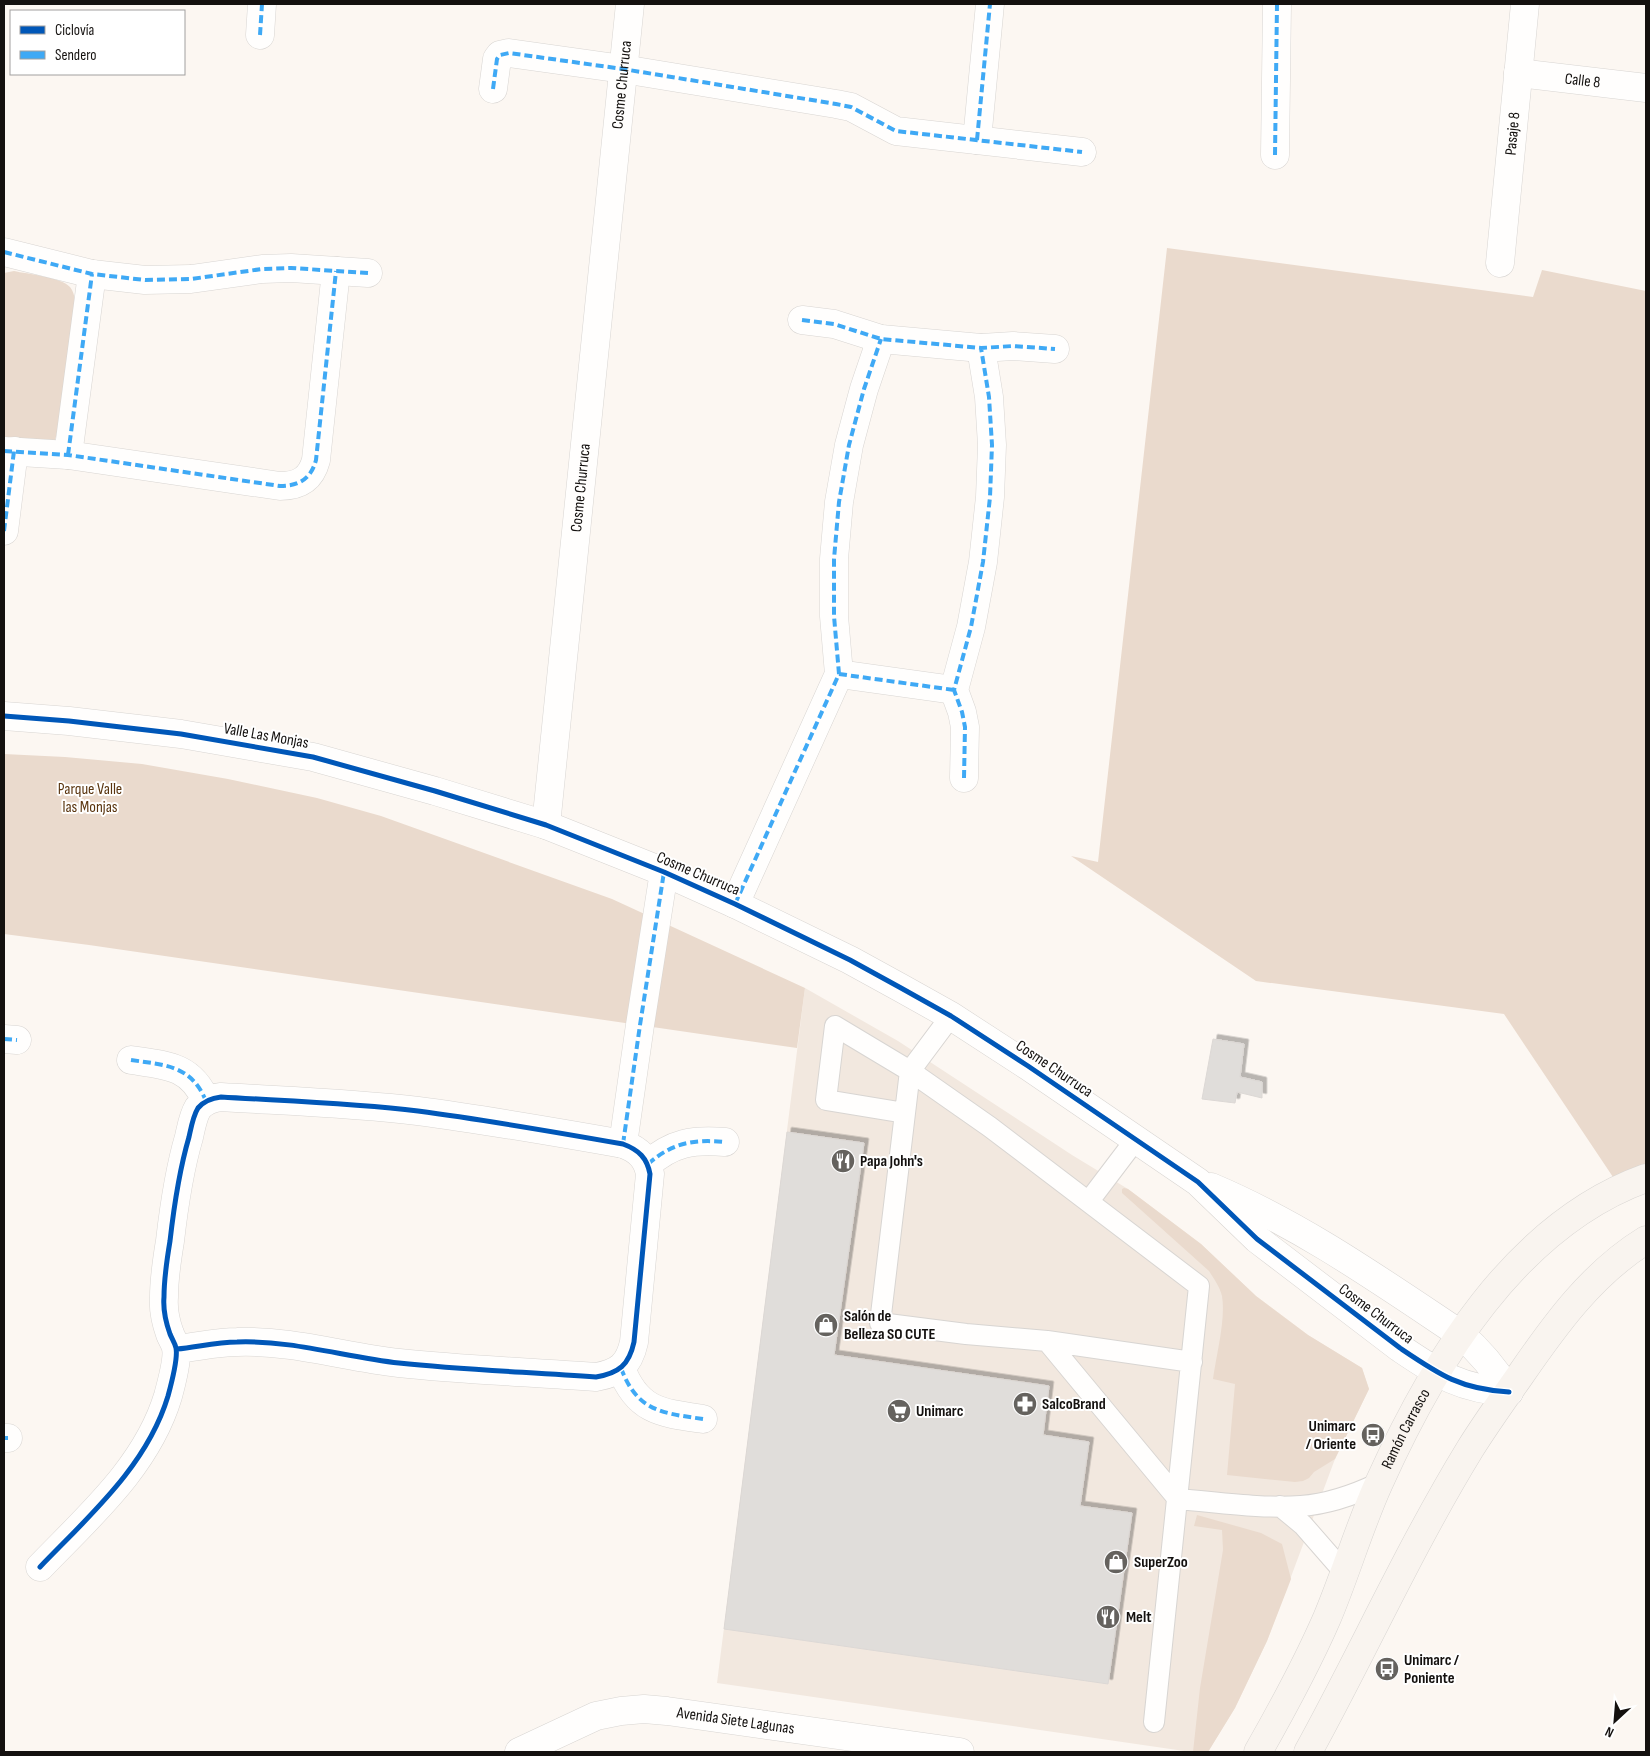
<svg xmlns="http://www.w3.org/2000/svg" width="1650" height="1756" font-family="'Sofia Sans Condensed',sans-serif">
	<style>
		.built { fill: #f2e8df }
		.green { fill: #eadacd }
		.building { fill: #e0ddda; stroke: #dcd8d5; filter: url(#shadow) }
		.lines { fill: none; stroke-linecap: round; stroke-linejoin: round }
		.service-casing { stroke: #d8d5d2; stroke-width: 22 }
		.minor-casing { stroke: #d8d5d2; stroke-width: 29 }
		.tertiary-casing { stroke: #d8d5d2; stroke-width: 29 }
		.secondary-casing { stroke: #d8d5d2; stroke-width: 29 }
		.service { stroke: #fffefd; stroke-width: 20 }
		.minor { stroke: #fffefd; stroke-width: 28 }
		.tertiary { stroke: #fffefd; stroke-width: 28 }
		.secondary { stroke: #f9f4ef; stroke-width: 28 }
		.quiet { stroke: #3fa9f5; stroke-width: 4; stroke-dasharray: 8 4; stroke-linecap: butt }
		.cycleway-casing { stroke: #fff; stroke-width: 8 }
		.cycleway { stroke: #0057b8; stroke-width: 5 }
		.labels { text-anchor: middle; dominant-baseline: central; stroke-width: 4; stroke-linejoin: round; paint-order: stroke }
		.street-label { font-size: 16px; fill: #14110f; stroke: #fff }
		.park-label { font-size: 16px; fill: #5a350f; stroke: #fff }
		.poi-label { font-size: 16px; font-weight: bold; fill: #14110f; stroke: #fff; text-anchor: start }
	</style>
	<defs>
		<filter id="shadow"><feDropShadow dx="4.5" dy="-4.5" stdDeviation="0" flood-color="#0004"/></filter>
	</defs>
	<rect width="100%" height="100%" fill="#fcf7f2"/>
	<path class="built" d="M805,988L898,1041L1072,1155L1128,1189L1201,1244L1256,1296L1308,1335L1362,1368L1369,1389L1335,1459L1267,1641L1235,1708L1208,1752H1191L717,1683Z"/>
	<path class="green" d="M1167,248L1533,297L1542,270L1646,291V1178L1621,1189L1504,1014L1256,981L1071,856L1098,862Z
		M14,271C27,274 61,277 70,287C74,292 75,299 76,305L58,430L55,440L49,444L4,439V273Z
		M4,754L65,757L142,764L228,779L317,798L381,816L612,899L805,988L797,1048L89,945L4,934Z
		M1124,1188L1128,1189L1201,1244L1256,1296L1308,1335L1362,1368L1369,1389L1335,1459L1314,1472L1309,1478L1303,1481L1295,1482L1227,1475L1235,1384L1213,1379C1216,1356 1226,1319 1222,1296C1220,1287 1214,1279 1209,1271L1122,1193V1189Z
		M1197,1515L1261,1533L1282,1544L1291,1579L1288,1587L1267,1641L1235,1708L1208,1752H1193L1200,1688L1223,1550L1222,1530L1194,1526Z"/>
	<path class="building" d="M1213,1039L1244,1044L1240,1077L1262,1082V1098L1237,1092L1235,1103L1202,1099Z
		M787,1132L864,1143L834,1355L1049,1386L1043,1435L1089,1442L1080,1506L1132,1513L1108,1684L724,1629Z"/>
	<g class="lines">
		<g class="service-casing">
			<path id="service" d="M951,1016L910,1071L880,1323L966,1334L1047,1341L1192,1362
				M905,1113L826,1100L835,1026L910,1071L990,1127L1199,1286L1154,1722
				M1089,1201L1136,1139
				M1047,1341L1178,1499C1217,1502 1262,1509 1301,1506C1329,1504 1354,1495 1379,1483
				M1280,1506L1303,1525L1344,1572"/>
		</g>
		<g class="minor-casing">
			<g id="minor">
				<path d="M260,35L262,4"/>
				<path id="s1" d="M1518,73L1646,88"/>
				<path d="M493,89L497,59L500,55L509,53L623,69L836,104L851,107L896,131L1082,152"/>
				<path d="M977,140L990,4"/>
				<path d="M1275,155L1277,4"/>
				<path d="M4,252L92,274L145,280L191,279L262,269L291,268L368,273"/>
				<path id="s2" d="M1500,263L1525,4"/>
				<path d="M802,320L834,324L881,339L981,348L1013,346L1055,349"/>
				<path d="M4,451L68,455L280,486C299,486 311,479 316,460L336,271"/>
				<path d="M68,455L92,274"/>
				<path d="M4,531L14,451"/>
				<path d="M839,674L954,690"/>
				<path d="M4,716L69,721L181,734L313,757L435,791L546,825L664,872L735,904L850,960L901,988L951,1016L1028,1066L1198,1182L1257,1239L1400,1348C1440,1375 1460,1389 1509,1392"/>
				<path d="M964,778L965,727L962,712L954,690L971,627L983,562L990,497L992,445L989,397L981,348"/>
				<path id="s3" d="M546,825L630,4"/>
				<path d="M735,904L839,674L834,616V559L839,502L849,445L864,389L881,339"/>
				<path d="M4,1039L17,1040"/>
				<path d="M131,1060C165,1065 191,1065 206,1101"/>
				<path d="M623,1144L640,1025L664,872"/>
				<path d="M648,1164C672,1143 693,1139 725,1142"/>
				<path d="M1211,1187C1301,1225 1379,1280 1460,1334C1480,1351 1495,1369 1509,1392"/>
				<path d="M621,1368C637,1411 661,1413 703,1419"/>
				<path d="M4,1438H8"/>
				<path d="M40,1567C89,1516 147,1466 168,1396C171,1385 178,1358 176,1348C175,1343 172,1339 170,1334C166,1323 163,1309 164,1297C164,1278 167,1259 170,1241C174,1206 179,1171 189,1137C191,1128 193,1116 198,1108C204,1101 212,1098 221,1097C287,1101 353,1103 418,1111C487,1120 555,1132 623,1144C639,1150 647,1158 650,1174L634,1342C629,1365 619,1373 596,1377C530,1372 464,1370 399,1363C345,1357 292,1340 237,1342C217,1342 197,1347 177,1349"/>
			</g>
		</g>
		<g class="tertiary-casing">
			<g id="tertiary">
				<path id="s4" d="M519,1752L596,1716L621,1711L644,1709L667,1711L960,1752"/>
			</g>
		</g>
		<g class="secondary-casing">
			<g id="secondary">
				<path id="s5" d="M1258,1752C1283,1708 1307,1664 1327,1618C1346,1573 1359,1527 1379,1483C1433,1363 1515,1225 1646,1178"/>
				<path d="M1308,1752C1363,1652 1410,1547 1470,1449C1485,1425 1502,1401 1519,1377C1554,1326 1592,1273 1646,1240"/>
			</g>
		</g>
		<use href="#service" class="service"/>
		<use href="#minor" class="minor"/>
		<use href="#tertiary" class="tertiary"/>
		<use href="#secondary" class="secondary"/>
		<path class="quiet" d="M260,35L262,4
			M493,89L497,59L500,55L509,53L623,69L836,104L851,107L896,131L1082,152
			M977,140L990,4
			M1275,155L1277,4
			M4,252L92,274L145,280L191,279L262,269L291,268L368,273
			M802,320L834,324L881,339L981,348L1013,346L1055,349
			M4,451L68,455L280,486C299,486 311,479 316,460L336,271
			M68,455L92,274
			M4,531L14,451
			M839,674L954,690
			M964,778L965,727L962,712L954,690L971,627L983,562L990,497L992,445L989,397L981,348
			M735,904L839,674L834,616V559L839,502L849,445L864,389L881,339
			M4,1039L17,1040
			M131,1060C165,1065 191,1065 206,1101
			M623,1144L640,1025L664,872
			M648,1164C672,1143 693,1139 725,1142
			M621,1368C637,1411 661,1413 703,1419
			M4,1438H8"/>
		<g class="cycleway-casing">
			<path id="cycleway" d="M4,716L69,721L181,734L313,757L435,791L546,825L664,872L735,904L850,960L901,988L951,1016L1028,1066L1198,1182L1257,1239L1400,1348C1440,1375 1460,1389 1509,1392
				M40,1567C89,1516 147,1466 168,1396C171,1385 178,1358 176,1348C175,1343 172,1339 170,1334C166,1323 163,1309 164,1297C164,1278 167,1259 170,1241C174,1206 179,1171 189,1137C191,1128 193,1116 198,1108C204,1101 212,1098 221,1097C287,1101 353,1103 418,1111C487,1120 555,1132 623,1144C639,1150 647,1158 650,1174L634,1342C629,1365 619,1373 596,1377C530,1372 464,1370 399,1363C345,1357 292,1340 237,1342C217,1342 197,1347 177,1349"/>
		</g>
		<use href="#cycleway" class="cycleway"/>
	</g>
	<defs>
		<g id="restaurant-disc" transform="scale(1.25)"><circle r="9.5" fill="#65625e" stroke="#fff"/><path d="M-5-6h1v4h1v-4h1v4h1v-4h1v5L-1.5 .5V6h-2V.5L-5-1ZM5-6V6H3V1.5H1.5Q1.5-4 5-6Z" fill="#fff"/></g>
		<g id="shop-disc" transform="scale(1.25)"><circle r="9.5" fill="#65625e" stroke="#fff"/><path d="M-5-2.5h2.3a2.7 3.5 0 0 1 5.4 0H5L5.5 6h-11ZM-1.5-2.5h3a1.5 2.3 0 0 0-3 0Z" fill="#fff"/></g>
		<g id="pharmacy-disc" transform="scale(1.25)"><circle r="9.5" fill="#65625e" stroke="#fff"/><path d="M-2-6h4v4h4v4h-4v4h-4v-4h-4v-4h4Z" fill="#fff"/></g>
		<g id="supermarket-disc" transform="scale(1.25)"><circle r="9.5" fill="#65625e" stroke="#fff"/><path d="M-6-5.5h2.5l.6 2H6L4.5 2H-2.5L-4.4-4H-6ZM-1.5 3.2a1.3 1.3 0 1 0 .1 0ZM3 3.2a1.3 1.3 0 1 0 .1 0Z" fill="#fff"/></g>
		<g id="bus-disc" transform="scale(1.25)"><circle r="9.5" fill="#65625e" stroke="#fff"/><path d="M-5-6H5V4H4V6H2V4H-2V6H-4V4H-5ZM-3.5-4V0h7V-4ZM-3.5 1.2v1.5H-2V1.2ZM2 1.2v1.5H3.5V1.2Z" fill="#fff"/></g>
	</defs>
	<g fill-rule="evenodd">
		<use href="#restaurant-disc" x="843" y="1161"/>
		<use href="#shop-disc" x="826" y="1325"/>
		<use href="#pharmacy-disc" x="1025" y="1404"/>
		<use href="#supermarket-disc" x="899" y="1411"/>
		<use href="#bus-disc" x="1373" y="1435"/>
		<use href="#shop-disc" x="1116" y="1562"/>
		<use href="#restaurant-disc" x="1108" y="1617"/>
		<use href="#bus-disc" x="1387" y="1669"/>
	</g>
	<g class="labels">
		<g class="street-label">
			<text stroke="none"><textPath href="#s1" startOffset="65">Calle 8</textPath></text>
			<text stroke="none"><textPath href="#s3" startOffset="744">Cosme Churruca</textPath></text>
			<text stroke="none"><textPath href="#s2" startOffset="130">Pasaje 8</textPath></text>
			<text stroke="none"><textPath href="#s3" startOffset="339">Cosme Churruca</textPath></text>
			<text transform="translate(266 736) rotate(10)">Valle Las Monjas</text>
			<text transform="translate(698 874) rotate(23)">Cosme Churruca</text>
			<text transform="translate(1054 1069) rotate(34)">Cosme Churruca</text>
			<text transform="translate(1376 1314) rotate(37)">Cosme Churruca</text>
			<text stroke="none"><textPath href="#s5" startOffset="356">Ramón Carrasco</textPath></text>
			<text stroke="none"><textPath href="#s4" startOffset="226">Avenida Siete Lagunas</textPath></text>
		</g>
		<g class="park-label">
			<text x="90" y="789">Parque Valle<tspan x="90" dy="18">las Monjas</tspan></text>
		</g>
		<g class="poi-label">
			<text x="860" y="1161">Papa John's</text>
			<text x="844" y="1316">Salón de<tspan x="844" dy="18">Belleza SO CUTE</tspan></text>
			<text x="1042" y="1404">SalcoBrand</text>
			<text x="916" y="1411">Unimarc</text>
			<text x="1356" y="1426" text-anchor="end">Unimarc<tspan x="1356" dy="18">/ Oriente</tspan></text>
			<text x="1134" y="1562">SuperZoo</text>
			<text x="1126" y="1617">Melt</text>
			<text x="1404" y="1660">Unimarc /<tspan x="1404" dy="18">Poniente</tspan></text>
		</g>
	</g>
	<rect width="1650" height="1756" fill="none" stroke="#14110f" stroke-width="10"/>
	<rect x="10" y="10" width="175" height="65" fill="#ffffff" stroke="#a1a09f"/>
	<rect x="20" y="26" width="25" height="8" fill="#0057b8" stroke="#a1a09f"/>
	<text x="55" y="35" font-size="15" fill="#14110f">Ciclovía</text>
	<rect x="20" y="51" width="25" height="8" fill="#3fa9f5" stroke="#a1a09f"/>
	<text x="55" y="60" font-size="15" fill="#14110f">Sendero</text>
	<g transform="translate(1615 1721) rotate(206)" stroke="#ffffff" stroke-width="4" paint-order="stroke">
	<path d="M0-4L9 19L0 12L-9 19Z" fill="#14110f"/>
	<text y="-8" font-size="14" font-weight="bold" text-anchor="middle" fill="#14110f">N</text>
	</g>
</svg>
